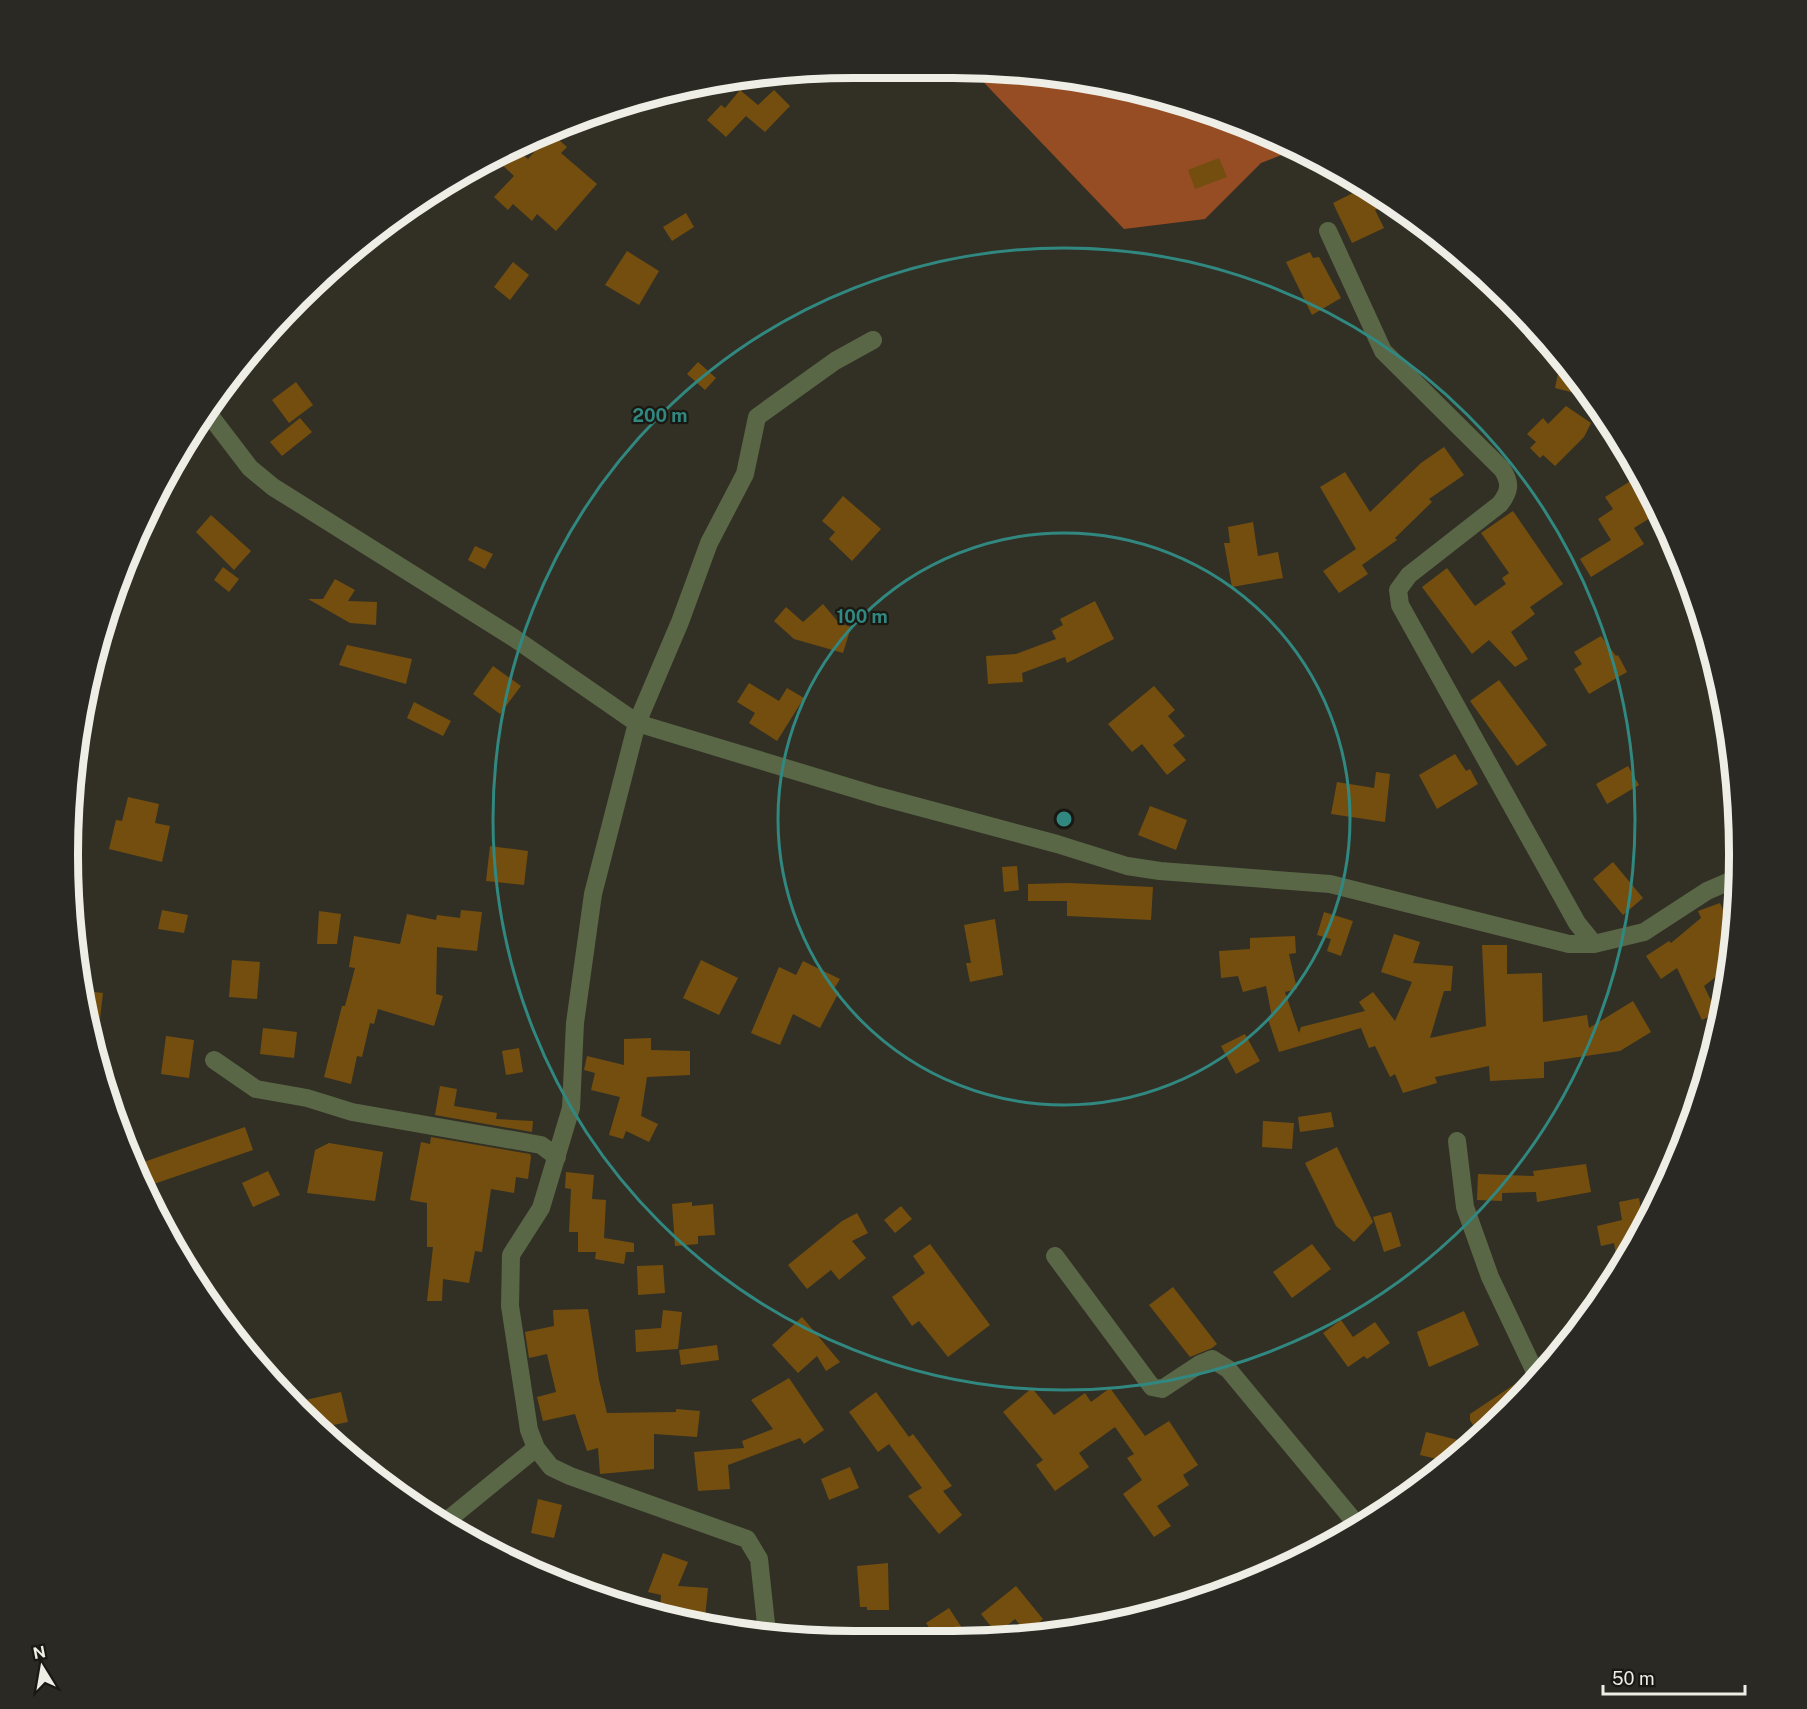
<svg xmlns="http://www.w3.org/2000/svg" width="1807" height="1709" font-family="'Public Sans',sans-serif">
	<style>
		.forest { fill: #964d24 }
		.building { fill: #744e0f }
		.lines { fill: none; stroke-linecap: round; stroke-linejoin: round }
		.street { stroke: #5a6747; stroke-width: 18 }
		.ring { fill: none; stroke: #318880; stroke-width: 3 }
		.rim { fill: none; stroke: #efeee6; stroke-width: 8 }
		.centre { fill: #318880; stroke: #191812; stroke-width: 3 }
		.ring-label { font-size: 18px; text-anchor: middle; font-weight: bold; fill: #318880; stroke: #191812; stroke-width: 4.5; stroke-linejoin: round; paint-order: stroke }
	</style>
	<rect width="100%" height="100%" fill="#323024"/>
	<path class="forest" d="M971,69H1004L1157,94L1299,148L1261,163L1205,219L1124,229Z"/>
	<path class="building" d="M740,90L758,105L774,90L790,106L765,132L746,116L726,137L707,120L721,105L725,108Z
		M551,133L567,147L561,153L597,184L556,231L537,214L532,221L513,204L508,210L494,197L514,176L497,160L516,149L528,159Z
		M1219,158L1227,177L1195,189L1188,170Z
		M1363,188L1389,203L1375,210L1384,228L1352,243L1333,203Z
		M686,213L694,227L672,241L663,227Z
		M627,251L659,271L639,305L605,285Z
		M1310,252L1313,258L1319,257L1341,298L1312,315L1286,262Z
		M513,262L529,275L510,300L494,287Z
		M1561,360L1587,396L1555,388Z
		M698,362L716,378L705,390L687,374Z
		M296,382L313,405L289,423L272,400Z
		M1566,406L1591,423L1584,437L1555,466L1543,455L1540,458L1530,448L1536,442L1527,434L1543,418L1548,424Z
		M300,418L312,432L282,456L270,442Z
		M1444,447L1464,475L1429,499L1432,502L1395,538L1397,540L1362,565L1368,574L1339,593L1323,571L1356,549L1320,487L1345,472L1370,512L1421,463Z
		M1640,475L1658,513L1634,528L1644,544L1591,577L1580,559L1611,540L1598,519L1613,509L1605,497Z
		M843,496L881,529L852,561L829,539L835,532L822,521Z
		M1513,511L1563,584L1530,607L1535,614L1511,632L1528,659L1515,667L1489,640L1472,654L1422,587L1447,568L1475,606L1506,584L1502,578L1509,573L1481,533Z
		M211,515L251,551L234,570L196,532Z
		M1253,522L1258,556L1278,552L1283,578L1232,587L1224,543H1230L1228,527Z
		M475,546L493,554L485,569L468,560Z
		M223,567L239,579L229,592L214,580Z
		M335,579L355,590L348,601L377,602L376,625L350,623L308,599H323Z
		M1095,601L1114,639L1067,663L1065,657L1022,673L1023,682L988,684L986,656L1016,654L1056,639L1052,631L1063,625L1060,619Z
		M823,604L839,623L851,627L843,653L794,639L774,621L786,607L803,622Z
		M1601,636L1616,656L1618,655L1627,672L1589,694L1574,669L1582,664L1574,652Z
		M347,645L412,659L406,684L339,665Z
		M493,666L521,686L500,714L473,694Z
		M1499,680L1547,745L1517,766L1470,701Z
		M749,683L779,701L787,688L804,698L777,741L749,723L755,713L737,702Z
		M1154,686L1175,710L1168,716L1185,736L1173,745L1186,760L1167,775L1142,744L1132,752L1108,724Z
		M414,702L451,721L443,736L407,718Z
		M1455,754L1466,771L1470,769L1478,784L1437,809L1419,775Z
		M1628,766L1639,785L1607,804L1596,784Z
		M1376,772L1390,774L1385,822L1331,814L1337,782L1374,788Z
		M128,797L159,804L155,823L170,826L162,862L109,849L116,820L122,821Z
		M1150,806L1187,820L1176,850L1138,835Z
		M490,846L528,851L524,885L486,881Z
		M1613,862L1643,898L1623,915L1593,879Z
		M1017,866L1019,890L1004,892L1002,867Z
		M1069,883L1153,887L1151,920L1067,916V901H1028V884Z
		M1720,903L1733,933L1730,952L1718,960L1725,970L1704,986L1717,1013L1702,1020L1677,968L1661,979L1646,956L1669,941L1671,943L1701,918L1698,911Z
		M162,910L188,915L184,933L158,929Z
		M461,910L482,912L477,951L437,947L436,994L443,996L434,1026L378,1009L374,1024L370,1023L362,1057L357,1056L351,1084L324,1077L342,1006H345L355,968L349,967L354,936L400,944L407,914L436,920L437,915L460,918Z
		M319,911L341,914L337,944H317Z
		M1324,912L1353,921L1341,956L1327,951L1331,939L1317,935Z
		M995,919L1003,975L970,982L966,963H971L964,925Z
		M1394,934L1420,942L1413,963L1453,966L1451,991H1444L1430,1038L1486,1026L1482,945H1507V974L1542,973L1543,1022L1587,1015L1589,1028L1633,1001L1651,1032L1620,1051L1544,1062V1078L1490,1081L1489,1066L1435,1077L1437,1083L1403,1093L1395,1074L1390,1077L1375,1046L1369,1048L1361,1028L1279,1052L1268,1019L1272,1017L1266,986L1243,992L1238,976L1221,978L1219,951L1250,949V938L1295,936L1296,953L1289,954L1297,989L1285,992L1299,1033L1301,1027L1365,1011L1359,1002L1373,992L1395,1021L1412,982L1381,972Z
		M232,960L260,962L257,999L229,997Z
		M701,960L738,978L719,1015L683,998Z
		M803,961L840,979L834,989L839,992L820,1028L793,1014L780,1045L751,1033L779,967L796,975Z
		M85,991L103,993L97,1046L84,1000Z
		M263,1028L297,1032L294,1058L260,1054Z
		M1245,1034L1260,1061L1236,1074L1221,1046Z
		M166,1036L194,1040L189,1078L161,1074Z
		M651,1038V1050L690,1051V1075L647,1077L641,1116L658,1124L649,1142L626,1131L623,1139L609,1135L620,1097L591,1090L595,1073L584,1070L587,1056L624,1065V1039Z
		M519,1048L523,1072L506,1075L502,1051Z
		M440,1086L457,1089L454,1106L497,1113L496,1119L533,1121L532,1132L435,1115Z
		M1331,1112L1334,1127L1300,1132L1298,1117Z
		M1263,1121L1294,1123L1292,1149L1262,1147Z
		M245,1127L253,1150L145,1187L135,1165Z
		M431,1137L530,1154L531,1157L528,1179L516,1177L514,1193L491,1189L482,1252L475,1251L469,1283L443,1279L442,1301H427L433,1247H427V1203L410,1200L421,1142L430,1144Z
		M329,1143L383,1152L375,1201L307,1193L315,1150Z
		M1337,1147L1373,1222L1354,1242L1336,1226L1305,1163Z
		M1586,1164L1591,1192L1537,1202L1536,1192L1502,1193V1201L1477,1200L1478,1174L1534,1176L1533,1171Z
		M268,1171L280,1195L253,1207L242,1183Z
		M566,1172L594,1175L592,1199L606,1200L604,1238L634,1243V1252H626L624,1264L595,1259L596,1252H578V1232H569L571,1189L565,1188Z
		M1639,1198L1644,1226L1618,1267L1614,1243L1601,1246L1597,1226L1622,1220L1619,1202Z
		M692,1202V1206L713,1204L715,1235L698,1236V1244L675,1246L672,1204Z
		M901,1206L912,1219L895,1233L884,1220Z
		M1391,1212L1401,1246L1384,1252L1373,1217Z
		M857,1213L868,1233L852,1241L866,1258L839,1280L831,1270L807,1289L788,1265L842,1221Z
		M930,1244L990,1325L948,1357L919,1321L912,1326L892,1297L925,1273L913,1256Z
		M1312,1244L1331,1269L1292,1298L1273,1272Z
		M663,1265L665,1293L638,1295L637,1266Z
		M1173,1287L1217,1344L1212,1348L1190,1357L1149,1305Z
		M588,1309L599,1380L607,1413L676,1412V1409L700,1411L697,1437L654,1434V1469L600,1474L598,1448L587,1451L575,1414L543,1421L537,1397L556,1392L547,1354L529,1358L525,1332L554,1326L553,1310Z
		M663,1310L682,1312L678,1349L636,1352L635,1330L661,1328Z
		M1464,1311L1479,1345L1429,1367L1417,1332Z
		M802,1317L840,1362L826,1371L817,1356L798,1373L772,1345Z
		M1341,1320L1353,1337L1375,1322L1390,1343L1367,1359L1364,1356L1348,1367L1323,1333Z
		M717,1345L719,1360L681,1365L679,1350Z
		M789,1378L824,1430L804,1444L800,1438L728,1465L730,1489L698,1491L694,1452L744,1448L742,1441L773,1429L751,1400Z
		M1524,1378L1530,1384L1480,1437L1470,1420V1414Z
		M1032,1388L1054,1415L1085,1393L1091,1402L1110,1388L1145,1436L1169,1421L1198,1465L1183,1475L1189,1485L1157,1506L1171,1526L1154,1537L1123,1494L1142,1480L1127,1458L1134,1454L1115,1427L1079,1453L1089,1467L1055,1491L1036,1465L1043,1460L1003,1412Z
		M341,1392L348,1422L319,1428L292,1403Z
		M876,1392L909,1437L913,1434L952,1486L943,1491L962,1515L939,1534L908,1496L922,1488L889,1444L878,1452L849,1412Z
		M1426,1432L1458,1440L1454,1459L1450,1462L1420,1455Z
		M850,1467L859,1488L829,1500L821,1479Z
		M538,1499L562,1505L554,1538L531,1533Z
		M663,1553L688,1562L678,1586L708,1588L705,1618L671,1617L660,1614L661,1595L648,1592Z
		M888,1563L889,1610H867V1607H860L857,1566Z
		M1016,1586L1043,1619L1027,1633L1015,1619L997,1634L981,1614Z
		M949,1608L962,1628L946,1638L937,1639L926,1623Z"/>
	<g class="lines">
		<path class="street" d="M1328,231L1383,351L1502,469C1511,483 1510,491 1500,504L1409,575L1398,590L1400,605L1577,923L1594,944
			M208,413L250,468L273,487L511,636L637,723L878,796L1057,844L1127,866L1160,871L1330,884L1569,944H1594L1644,932L1707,891L1737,878
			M214,1060L256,1089L307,1098L352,1112L541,1145L557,1157
			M1457,1141L1465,1207L1490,1277L1537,1376
			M1055,1256L1152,1387L1162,1389L1200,1364L1212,1359L1228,1369L1359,1527
			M444,1523L536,1448
			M767,1633L759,1559L747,1539L570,1476L551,1467L536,1448L529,1430L510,1306L511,1255L541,1208L571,1108L575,1023L593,894L637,723L680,622L709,543L745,474L757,417L835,361L873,340"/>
	</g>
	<g class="ring">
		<circle cx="1064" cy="819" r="286"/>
		<circle cx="1064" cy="819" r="571"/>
	</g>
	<path d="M0 0H1807V1709H0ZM854 78H953A776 776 0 0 1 1729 854V855A776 776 0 0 1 953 1631H854A776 776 0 0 1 78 855V854A776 776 0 0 1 854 78Z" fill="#2a2923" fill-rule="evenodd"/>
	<path class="rim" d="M854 78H953A776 776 0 0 1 1729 854V855A776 776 0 0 1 953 1631H854A776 776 0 0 1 78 855V854A776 776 0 0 1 854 78Z"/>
	<circle cx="1064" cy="819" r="9" class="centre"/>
	<g class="ring-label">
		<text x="660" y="422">200 m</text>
		<text x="862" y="623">100 m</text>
	</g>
	<g transform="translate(42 1667) rotate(349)" stroke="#191812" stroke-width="4.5" paint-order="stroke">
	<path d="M0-4.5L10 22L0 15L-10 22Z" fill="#efeee6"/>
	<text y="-9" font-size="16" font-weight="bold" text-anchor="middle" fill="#efeee6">N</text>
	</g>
	<path d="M1603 1685v9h142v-9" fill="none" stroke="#efeee6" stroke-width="3"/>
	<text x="1612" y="1685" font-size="18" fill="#efeee6" stroke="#191812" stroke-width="4.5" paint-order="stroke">50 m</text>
</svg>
